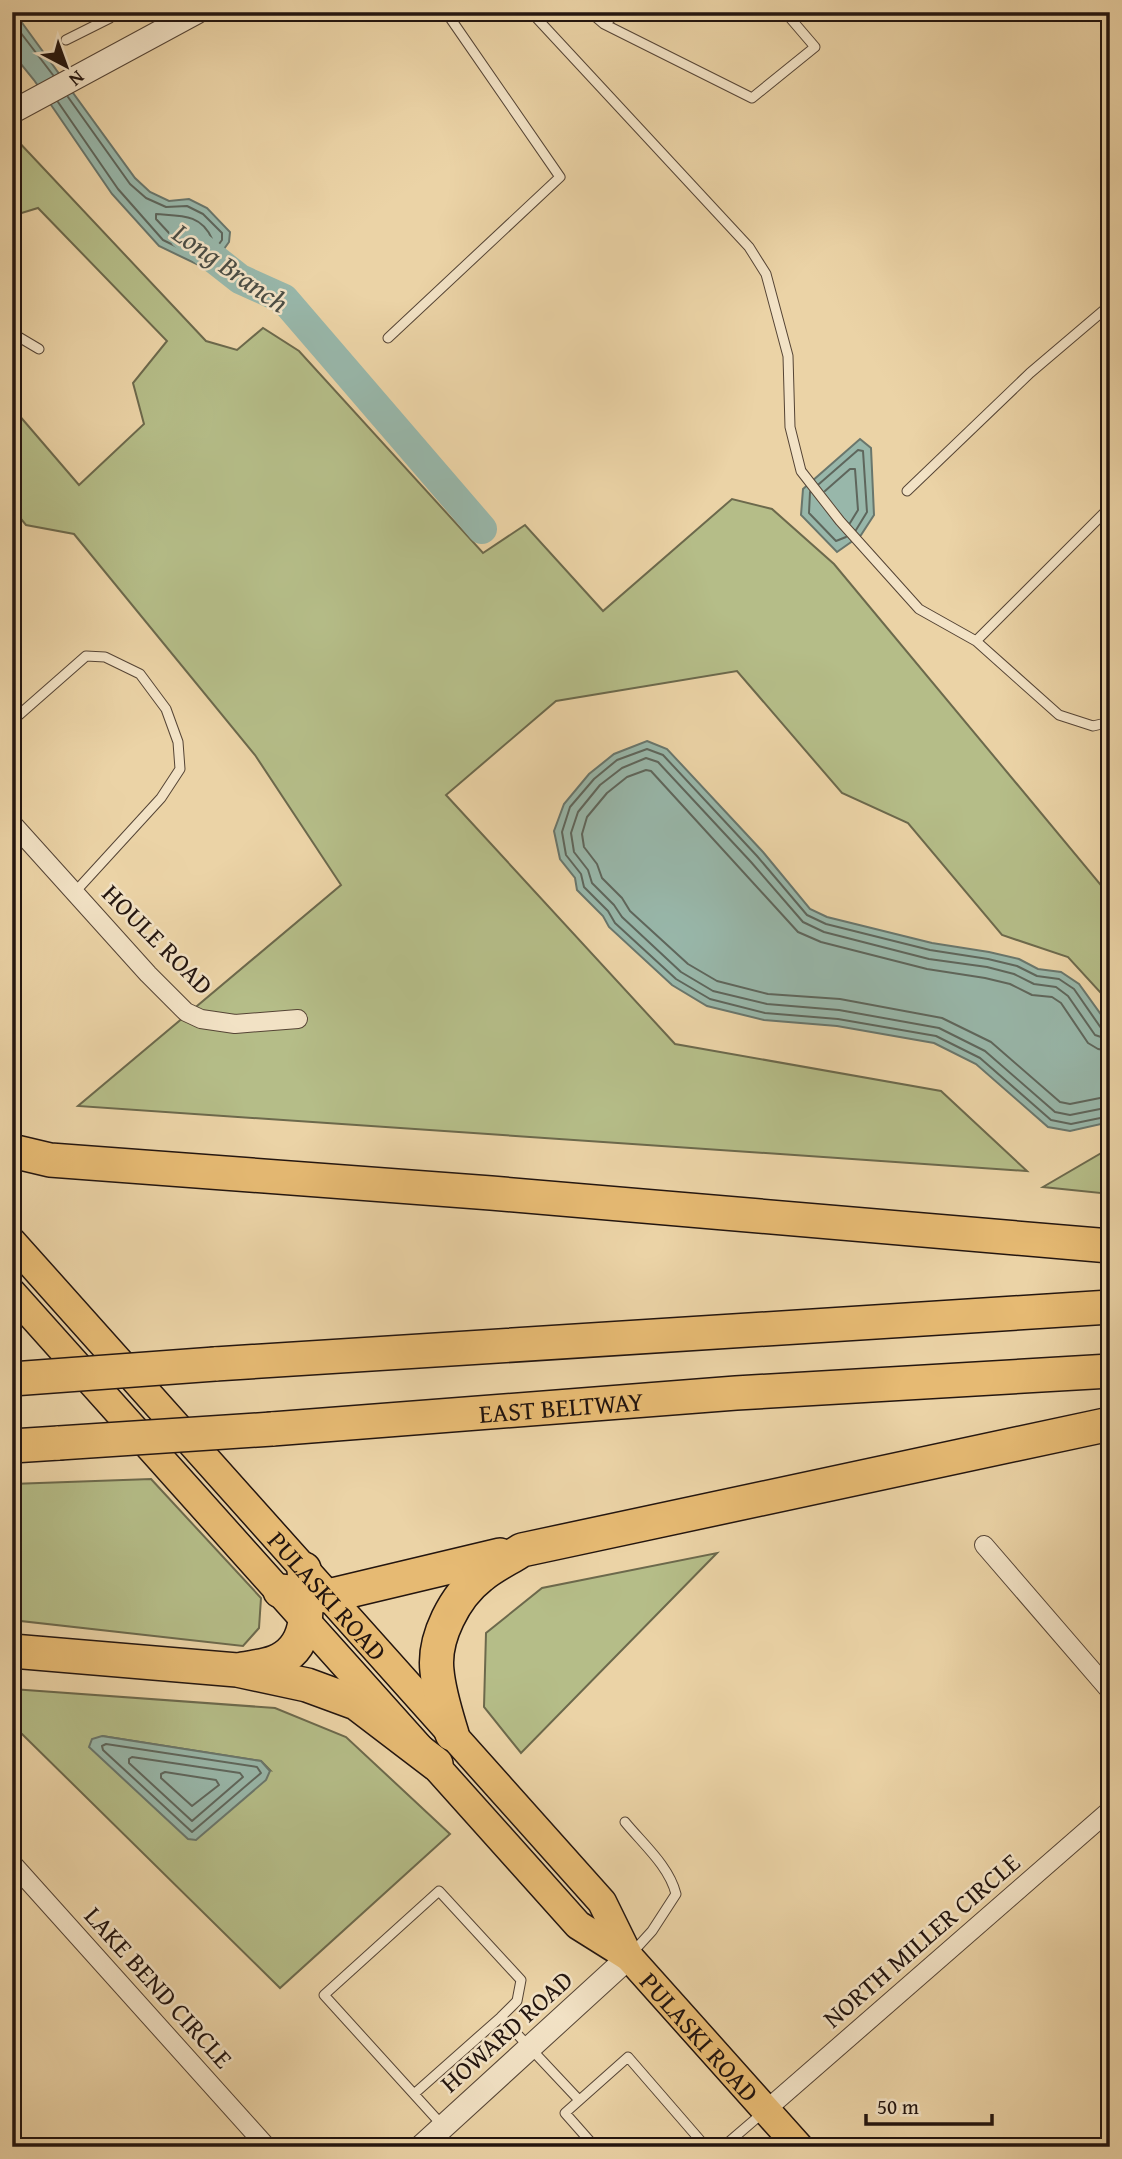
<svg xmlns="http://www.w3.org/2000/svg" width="1122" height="2159" font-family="'Gentium Book Plus',serif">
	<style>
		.green { fill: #b5bd88; stroke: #6c694c; stroke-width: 2; fill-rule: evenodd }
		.water { fill: #98b7aa; stroke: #69766c; stroke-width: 2 }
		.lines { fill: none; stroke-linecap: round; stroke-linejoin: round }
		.shore { stroke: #5e665c; stroke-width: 2 }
		.river { stroke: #98b7aa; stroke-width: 30 }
		.service-casing { stroke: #554435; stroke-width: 11 }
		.minor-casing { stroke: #554435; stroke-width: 20 }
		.tertiary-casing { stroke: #554435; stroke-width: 25 }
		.primary-casing { stroke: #23150f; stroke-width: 31 }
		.motorway-casing { stroke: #23150f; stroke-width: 36 }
		.service { stroke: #f2e2c5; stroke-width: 9 }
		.minor { stroke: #f2e2c5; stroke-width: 18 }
		.tertiary { stroke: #f2e2c5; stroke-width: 23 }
		.primary { stroke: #e6ba73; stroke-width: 28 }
		.motorway { stroke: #e6ba73; stroke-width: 33 }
		.motorway-bridge-casing { stroke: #23150f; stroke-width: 36; stroke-linecap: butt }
		.motorway-bridge { stroke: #e6ba73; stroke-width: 33 }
		.labels { text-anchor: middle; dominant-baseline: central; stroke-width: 5; stroke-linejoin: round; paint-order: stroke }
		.street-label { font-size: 26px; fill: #23150f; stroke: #f2e2c5 }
		.water-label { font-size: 28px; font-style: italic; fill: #4c4e45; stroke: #f2e2c5 }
	</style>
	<rect width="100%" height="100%" fill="#ebd3a6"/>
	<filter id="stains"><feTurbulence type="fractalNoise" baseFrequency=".00286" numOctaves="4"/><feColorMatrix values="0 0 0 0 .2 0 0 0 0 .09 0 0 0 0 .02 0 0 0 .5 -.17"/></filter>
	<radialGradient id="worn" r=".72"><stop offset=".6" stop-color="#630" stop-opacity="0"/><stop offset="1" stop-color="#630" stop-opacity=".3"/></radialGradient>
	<path class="green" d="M15,138L206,341L237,350L263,328L299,351L483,553L525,525L603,611L732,499L772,509L834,564L1110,896V1003L1068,957L1002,935L908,823L842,793L737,671L556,701L446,795L675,1044L941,1091L1027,1171L78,1106L341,885L255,755L74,534L26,525L12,508V407L79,485L144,424L133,383L167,341L38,208L12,216V140Z
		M1110,1148V1194L1043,1187Z
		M151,1479L261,1598L259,1628L243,1646L12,1620V1484Z
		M717,1553L521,1753L484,1707L486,1633L542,1588Z
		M12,1689L275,1708L346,1737L450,1834L280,1988L22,1734L12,1733ZM102,1736L261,1761L270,1770Z"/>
	<path class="water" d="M12,12H20V20L135,178L150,192L169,201L189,199L207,208L230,232L229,242L209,270L159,246L112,194L34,80L12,53Z
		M860,439L871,448L874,515L861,535L837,552L801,515L803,489Z
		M647,741L667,749L763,852L810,909L827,917L932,943L989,952L1019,959L1038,969L1061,972L1079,984L1110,1027V1122L1070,1131L1048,1127L976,1064L934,1043L837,1026L764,1020L707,1006L672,985L609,927L603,916L577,890L575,878L560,859L554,831L564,804L589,774L614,754Z
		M102,1736L261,1761L270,1771L266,1780L196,1840L188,1839L89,1747L92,1739Z"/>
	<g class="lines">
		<path class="shore" d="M13,12L14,24L53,75
			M58,102L118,189L163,240L204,260L208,259L222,240V233L203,214L187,206L166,207L146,198L130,184L68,97
			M156,214C179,216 201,213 212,239L206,248L202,249L169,233L156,219Z
			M819,484L858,450L863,451L867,512L856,530
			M825,491L850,469H855L858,510L850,523
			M810,492L809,513L836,541L846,537
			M1110,1031L1101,1028L1074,989L1059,979L1037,976L1017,966L988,959L930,950L826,924L807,915L757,856L663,755L647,749L617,760L594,779L570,807L562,832L566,855L581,874L584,887L608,911L615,923L676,979L710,999L765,1013L838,1019L936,1036L980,1058L1051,1120L1071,1124L1110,1116
			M1110,1040L1095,1035L1068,996L1056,987L1034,984L1014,974L987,967L929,959L824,932L803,922L751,862L658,762L646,758L622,768L600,785L578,812L571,833L574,852L588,870L592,883L614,905L622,917L681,972L713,991L767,1004L839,1010L939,1028L985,1051L1055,1112L1070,1115L1110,1107
			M1110,1051L1098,1049L1088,1043L1061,1003L1052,997L1032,995L1010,984L985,978L927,969L821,942L798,932L651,771L646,770L627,777L607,793L587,817L582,834L584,847L597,864L602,878L622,898L630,911L688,964L717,981L768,994L840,999L942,1018L991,1042L1060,1102L1070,1104L1110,1096
			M106,1744L257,1767L261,1773L192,1832L103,1750L102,1746Z
			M132,1757L240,1773L243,1777L192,1821L129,1763V1759Z
			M165,1772L216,1780L219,1785L192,1806L161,1778V1774Z"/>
		<path class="river" d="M184,235L240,279L284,299L482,529"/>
		<g class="service-casing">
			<path id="service" d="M531,12L749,247L766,274L788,356L790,427L801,471L840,521L919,609L976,641L1059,715L1093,726L1110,722
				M590,12L604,24L752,98L815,47L785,12
				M604,24L618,12
				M66,40L110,18L114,12
				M12,333L39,349
				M388,338L560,177L446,12
				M907,491L1030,373L1110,305
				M976,641L1110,507
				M12,721L86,656L105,657L140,674L166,709L178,742L180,769L161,798L75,892
				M625,1822C643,1844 669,1866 676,1894L652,1931L632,1953
				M414,2094L501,2017
				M442,2125L324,1995L439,1891L521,1980L517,2001L501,2017L579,2100
				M595,2147L565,2113L628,2057L706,2147
				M723,2147L765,2111"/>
		</g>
		<g class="minor-casing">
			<path id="minor" d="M12,823L148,974L186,1012L201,1019L235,1024L298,1019
				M984,1545L1110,1691
				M12,1863L267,2147
				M766,2110L1110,1810"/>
		</g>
		<g class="tertiary-casing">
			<path id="tertiary" d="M12,112L197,12
				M421,2147L629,1957"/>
		</g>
		<g class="primary-casing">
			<g id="primary">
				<path id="s1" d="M12,1242L602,1902L629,1957"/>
				<path id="s2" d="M12,1293L578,1925L629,1957L799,2147"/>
			</g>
		</g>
		<g class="motorway-casing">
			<g id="motorway">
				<path d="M12,1151L50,1160L491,1193L1110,1246"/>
				<path d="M215,1364L1110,1307"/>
				<path id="s3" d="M272,1429L736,1393L1110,1371"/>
				<path d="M12,1446L59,1443"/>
				<path d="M280,1591L328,1596L500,1555"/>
				<path d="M12,1651L237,1670L307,1685L356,1703L436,1764"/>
				<path d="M243,1669C253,1667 265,1666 275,1662C314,1647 306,1602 304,1569"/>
				<path d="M452,1734C446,1714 439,1693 437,1671C433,1638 455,1596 481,1576C493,1566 508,1559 522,1550L1110,1424"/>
			</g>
		</g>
		<use href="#service" class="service"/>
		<use href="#minor" class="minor"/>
		<use href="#tertiary" class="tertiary"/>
		<use href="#primary" class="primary"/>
		<use href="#motorway" class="motorway"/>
		<g class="motorway-bridge-casing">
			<path id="motorway-bridge" d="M12,1379L215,1364
				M59,1443L272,1429"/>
		</g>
		<use href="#motorway-bridge" class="motorway-bridge"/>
	</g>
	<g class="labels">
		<g class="street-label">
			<text transform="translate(158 939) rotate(45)">HOULE ROAD</text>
			<text stroke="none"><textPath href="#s3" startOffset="290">EAST BELTWAY</textPath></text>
			<text stroke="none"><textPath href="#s1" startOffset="474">PULASKI ROAD</textPath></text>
			<text transform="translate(921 1940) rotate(-41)">NORTH MILLER CIRCLE</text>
			<text transform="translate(159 1987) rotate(48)">LAKE BEND CIRCLE</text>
			<text transform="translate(506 2031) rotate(-42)">HOWARD ROAD</text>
			<text stroke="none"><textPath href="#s2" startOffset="1015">PULASKI ROAD</textPath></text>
		</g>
		<g class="water-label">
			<text transform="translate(231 267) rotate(35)">Long Branch</text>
		</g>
	</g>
	<rect width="1122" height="2159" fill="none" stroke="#ebd3a6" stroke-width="42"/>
	<rect x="14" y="14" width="1094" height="2131" fill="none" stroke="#23150f" stroke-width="3.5"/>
	<rect x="21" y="21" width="1080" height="2117" fill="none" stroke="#23150f" stroke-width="2"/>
	<g transform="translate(66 66) rotate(139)" stroke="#f2e2c5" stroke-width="5" paint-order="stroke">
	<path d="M0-5L12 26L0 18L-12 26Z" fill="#23150f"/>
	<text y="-10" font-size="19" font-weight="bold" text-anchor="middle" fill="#23150f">N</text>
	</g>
	<path d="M866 2114v10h126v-10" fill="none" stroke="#23150f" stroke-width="3.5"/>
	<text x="877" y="2114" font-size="21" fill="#23150f" stroke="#f2e2c5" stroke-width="5" paint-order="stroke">50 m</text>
	<rect width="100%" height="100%" filter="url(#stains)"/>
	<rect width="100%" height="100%" fill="url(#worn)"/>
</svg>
